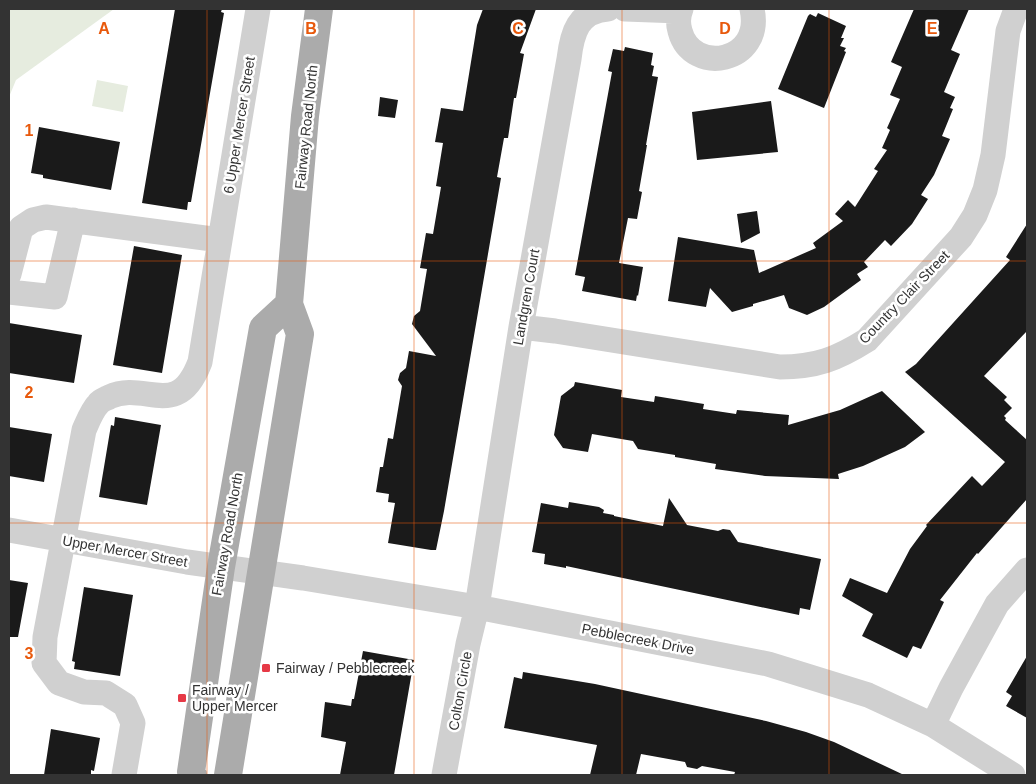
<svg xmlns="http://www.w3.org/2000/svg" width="1036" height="784" font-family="Helvetica,sans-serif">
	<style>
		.green { fill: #e6ecdf }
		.building { fill: #1a1a1a }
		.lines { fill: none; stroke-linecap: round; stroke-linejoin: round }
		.minor { stroke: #d0d0d0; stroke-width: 25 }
		.major { stroke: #ababab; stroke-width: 28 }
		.grid { fill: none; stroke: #e8590c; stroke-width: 1; stroke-opacity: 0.55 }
		.poi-dot { fill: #e63946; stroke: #fff; stroke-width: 2 }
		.labels { text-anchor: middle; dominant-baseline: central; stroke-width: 5; stroke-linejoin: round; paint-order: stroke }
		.street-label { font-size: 14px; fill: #333; stroke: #fff }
		.poi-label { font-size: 14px; fill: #333; stroke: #fff; text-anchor: start }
		.grid-label { font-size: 16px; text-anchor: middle; font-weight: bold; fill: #e8590c; stroke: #fff; stroke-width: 5; stroke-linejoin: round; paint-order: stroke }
	</style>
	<rect width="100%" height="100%" fill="#fff"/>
	<path class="green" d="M9,9H114L16,80L9,97Z
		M97,80L128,86L123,112L92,106Z"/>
	<path class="building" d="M175,9H222L221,12L224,13L191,202H188L187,210L142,203Z
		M483,9H536L520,53L524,54L516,98H514L508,138H504L497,177L501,178L444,511L436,550H431L388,543L395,503L388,502L389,494L376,492L380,467H383L388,438L393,439L402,386L398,380L400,373L406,368L409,351L436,356L412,324L414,316L420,311L427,269L420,268L426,233L433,234L441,187L436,186L443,143L435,142L441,108L463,111L477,25Z
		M914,9H969L951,50L960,54L944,92L955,97L950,108L953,109L942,136L950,139L934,175L921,195L928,199L912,224L891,246L885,240L864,262L868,267L857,274L861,280L824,307L807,315L789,308L784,295L753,304V306L732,312L710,288L706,307L668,301L678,237L754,250L759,273L816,248L813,243L843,221L835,214L848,200L855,207L878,171L874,169L887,150L882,148L890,130L887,128L900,99L890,95L902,67L891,62Z
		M818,13L846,26L841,38H844L840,46L846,48L844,51L846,52L824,108L778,89L808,16L810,14L816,17Z
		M625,47L653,53L651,65L654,66L652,76L658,77L646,145H647L639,191L642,192L637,219L628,218L619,263L643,267L638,296L637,295L636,301L582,291L585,277L575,275L612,72L608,71L613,49L624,51Z
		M380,97L398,100L395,118L378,116Z
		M771,101L778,152L697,160L692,112Z
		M39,127L120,142L111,190L43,178V175L31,173Z
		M757,211L760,233L741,243L737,214Z
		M1027,224V331L984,376L1007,397L1004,400L1012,408L1004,416L1006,418L1005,420L1027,440V499L978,554L977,553L940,600L944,602L921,649L913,646L907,658L862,636L873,614L842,596L850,578L887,593L910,549L927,526L926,525L972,476L982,486L1005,462L905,372L916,364L1010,260L1006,257Z
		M134,246L182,255L162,373L113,365Z
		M9,323L82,335L74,383L9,373Z
		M575,382L622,390L621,397L654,402L655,396L704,404L703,409L736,414L737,410L789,415L788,425L840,410L882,391L925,432L905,447L863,466L838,474L839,479L765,476L715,469L716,464L675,457V455L638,449L633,441L592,434L588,452L563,448L554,435L561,396L574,386Z
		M115,417L161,425L147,505L99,497L111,425L114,426Z
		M9,427L52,434L44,482L9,476Z
		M669,498L687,525L718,531L723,529L730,530L738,542L821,559L810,610L800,608L799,615L566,566V568L544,564L545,554L532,552L541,503L568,508L569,502L599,507L604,510L603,513L614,515V516L663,526Z
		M9,580L28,583L18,637H9Z
		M84,587L133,595L120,676L74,669L75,662L72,661Z
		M363,651L414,660L394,775H340L346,742L321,737L325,702L351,706L352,699H354Z
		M1027,656V718L1006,706L1012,696L1006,692Z
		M523,672L595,684L766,721L806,732L834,742L904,775H734L735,772L702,766L697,769L687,767L685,762L641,754L636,775H590L597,745L504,728L514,677L522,679Z
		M51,729L100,738L94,771L91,770V775H44Z"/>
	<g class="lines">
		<path class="minor" d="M625,9L680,11
			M681,9C678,16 678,24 680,31C692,76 764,63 752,9
			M9,274L21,228L33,220L46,217L220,240
			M9,292L55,297L73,220
			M521,327L555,331L780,367C816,367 837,359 867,340L961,237L975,215L985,190L993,155L1008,31L1015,12L1018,9
			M9,530L187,562L303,578L477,607L768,664L868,695L933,725L1013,775
			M933,725L951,688L997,604L1027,570
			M124,775L133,723L125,705L106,693L84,692L59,683L44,663L45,637L84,430C88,421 92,410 99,403C101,400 106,399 109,397C146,380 177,422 200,362L258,9
			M444,775L468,644L477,607L521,327L569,59C572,33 578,11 608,9"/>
		<path class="major" d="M193,775L191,772L221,567L263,328L289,304
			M228,775L300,334L289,304L305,116L319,9"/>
	</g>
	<path class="grid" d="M207,9V775M414,9V775M622,9V775M829,9V775M9,261H1027M9,523H1027"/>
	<g class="poi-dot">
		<rect x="261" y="663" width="10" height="10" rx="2.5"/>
		<rect x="177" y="693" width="10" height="10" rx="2.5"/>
	</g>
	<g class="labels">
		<g class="street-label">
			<text transform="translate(239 125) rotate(-81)">6 Upper Mercer Street</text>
			<text transform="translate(306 127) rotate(-84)">Fairway Road North</text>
			<text transform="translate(526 297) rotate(-80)">Landgren Court</text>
			<text transform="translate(904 297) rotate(-46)">Country Clair Street</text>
			<text transform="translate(227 534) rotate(-80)">Fairway Road North</text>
			<text transform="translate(125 551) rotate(10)">Upper Mercer Street</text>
			<text transform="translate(638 639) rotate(11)">Pebblecreek Drive</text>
			<text transform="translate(460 691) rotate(-80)">Colton Circle</text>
		</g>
		<g class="poi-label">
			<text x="276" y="668">Fairway / Pebblecreek</text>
			<text x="192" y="690">Fairway /<tspan x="192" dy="16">Upper Mercer</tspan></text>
		</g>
	</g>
	<g class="grid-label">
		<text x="104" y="34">A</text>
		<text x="311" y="34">B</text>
		<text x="518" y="34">C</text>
		<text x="725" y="34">D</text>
		<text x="932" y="34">E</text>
		<text x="29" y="136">1</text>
		<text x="29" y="398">2</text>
		<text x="29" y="659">3</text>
	</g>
	<rect width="1036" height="784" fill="none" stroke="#333333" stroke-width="20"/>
</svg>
